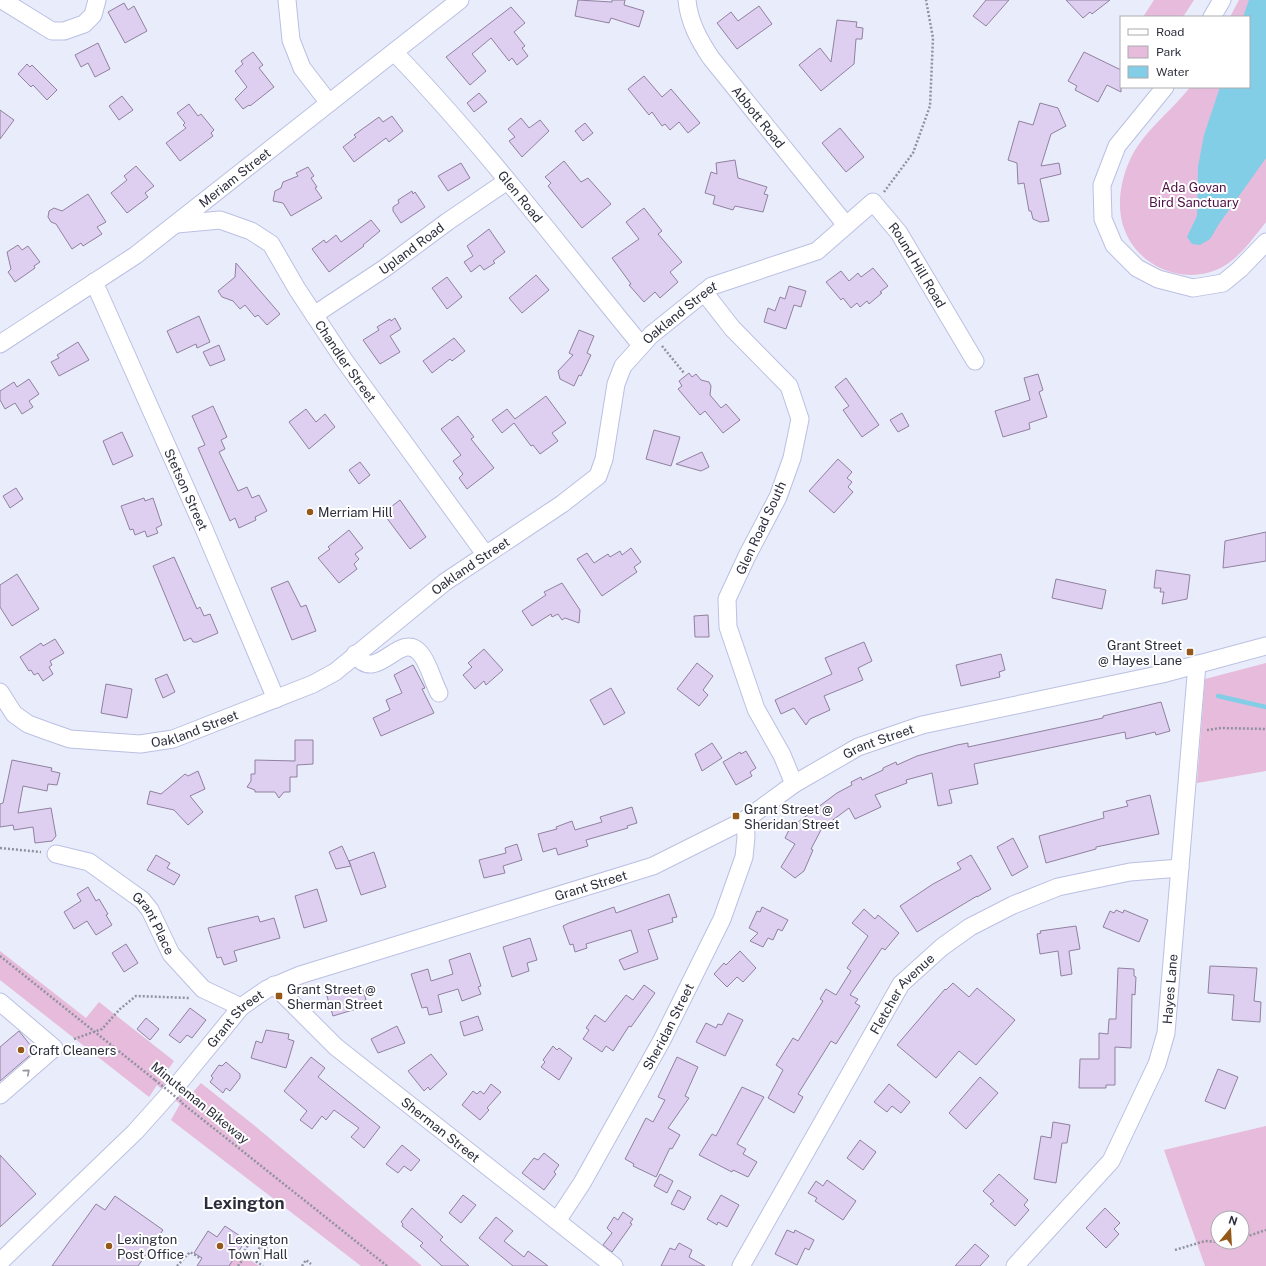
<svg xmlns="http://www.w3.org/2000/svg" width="1266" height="1266" font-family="'Public Sans',sans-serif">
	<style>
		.green { fill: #e6bbdb; fill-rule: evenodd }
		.water { fill: #81cee6 }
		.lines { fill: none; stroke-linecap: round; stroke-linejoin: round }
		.stream { stroke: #81cee6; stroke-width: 4.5 }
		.building { fill: #decef0; stroke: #9081a0 }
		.minor-casing { stroke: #bbc0e3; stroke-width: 19 }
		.path { stroke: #9092a0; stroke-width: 2.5; stroke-dasharray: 2 2; stroke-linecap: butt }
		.minor { stroke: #fff; stroke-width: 17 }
		.path-bridge { stroke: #9092a0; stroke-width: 2.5; stroke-dasharray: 2 2; stroke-linecap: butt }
		.oneway { stroke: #96969e }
		.poi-dot { fill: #945918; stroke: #fff; stroke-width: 1.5 }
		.labels { text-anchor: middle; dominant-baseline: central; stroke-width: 4; stroke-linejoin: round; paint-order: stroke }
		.street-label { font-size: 13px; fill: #2c2e3c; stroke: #fff }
		.park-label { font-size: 13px; fill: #501045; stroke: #fff }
		.poi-label { font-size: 13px; fill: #2c2e3c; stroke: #fff; text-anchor: start }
		.district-label { font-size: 17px; font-weight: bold; fill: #2c2e3c; stroke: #fff }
	</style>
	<rect width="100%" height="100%" fill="#e9ecfa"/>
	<path class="green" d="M1154,0H1194L1183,17H1143Z
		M1239,0H1266V222C1254,237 1241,256 1224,266C1188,287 1140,269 1125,231C1116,209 1120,183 1129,162C1141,133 1171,112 1190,87H1249V17H1230Z
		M1266,663V771L1197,783L1205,679Z
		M0,951L86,1018L99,1002L174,1061L161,1080L186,1100L201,1083L255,1126L422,1266H361L171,1120L180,1104L157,1085L149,1097L0,980Z
		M1266,1126V1266H1205L1164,1150ZM1218,1218H1242V1242H1218Z
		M238,1252L259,1266H229Z"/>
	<path class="water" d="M1249,0H1266V158L1219,224L1210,239L1200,245L1192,244L1187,237L1197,216L1198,167L1204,135L1220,87H1249V17H1243Z"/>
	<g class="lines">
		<path class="stream" d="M1218,696L1266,707"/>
	</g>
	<path class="building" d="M578,0L612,2V0H625L624,5L644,11L639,27L611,18L609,23L575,16Z
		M986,0H1009L986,26L973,16Z
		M1066,0H1110L1092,14L1090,12L1083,18Z
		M124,3L128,10L134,6L147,31L125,43L108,12Z
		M759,6L772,24L737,49L717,23L731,12L738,21Z
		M511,7L525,23L514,32L525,46L522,48L528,56L517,65L512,58L509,61L491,38L472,54L486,71L470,85L446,57Z
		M837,20L857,22L856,27L863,28L862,39H856L854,64L821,91L799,65L820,48L831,62Z
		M98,43L110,69L95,77L88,63L81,67L75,55Z
		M253,52L263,65L259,68L274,87L250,106L249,105L243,109L235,99L247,87L235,71L243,64L241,61Z
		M1084,52L1121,70V92L1107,85L1098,102L1075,90L1077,86L1068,81Z
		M27,64L30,67L32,65L57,90L47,100L33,85L31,87L18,74Z
		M644,76L662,97L671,89L700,123L688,133L679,122L670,130L665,124L662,126L652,112L649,115L628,89Z
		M479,93L487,102L474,112L467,103Z
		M122,96L133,110L119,120L109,106Z
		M1040,103L1058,108L1066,126L1051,134L1041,166L1059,163L1061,174L1040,179L1049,221L1040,222L1033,219L1031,211H1029L1024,183L1018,184L1017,163L1008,160L1019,121L1033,125Z
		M189,104L198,116L201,114L214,130L211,133L213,136L180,161L166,143L186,128L183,125L185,123L177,113Z
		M0,110L14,120L0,139Z
		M392,116L403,131L389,142L386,138L354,162L343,147L356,137L354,135L379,117L383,122Z
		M521,118L529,128L540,120L549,131L522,157L509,141L515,137L508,129Z
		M585,123L593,133L583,141L575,131Z
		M840,128L864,157L846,172L822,143Z
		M735,160L738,178L767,187L764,194L768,195L763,212L735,206L733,210L713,204L715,196L705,193L711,172L717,174L716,163Z
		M564,161L581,182L588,178L611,204L582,228L548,186L551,183L545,177Z
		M461,163L470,178L448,191L438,176Z
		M136,166L154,186L145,193L148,197L127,213L111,193L127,180L124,176Z
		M308,167L314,176L311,178L317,187L315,188L322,198L291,216L283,203L273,201L275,191L281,188L283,182L298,176L296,173Z
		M412,191L413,194L415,192L425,207L401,223L393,211V207L399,203L398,200Z
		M88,194L106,222L97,227L102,234L83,246L81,243L72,249L56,224L51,222L48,217L49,211L54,208L62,211Z
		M644,208L662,231L658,234L682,262L670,272L678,282L660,298L655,292L644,302L629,285L631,284L612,258L639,239L626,222Z
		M371,220L380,231L363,245L364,246L329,272L312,249L324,240L326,243L336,235L341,242Z
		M489,229L505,252L493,261L495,263L484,270L480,265L471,272L464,262L473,256L467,246Z
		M18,245L22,250L28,246L40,262L34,266L35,268L15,282L8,272L11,269L7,252Z
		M236,263L280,314L267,325L258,315L255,317L245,305L240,309L233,301L222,297L218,291L235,277Z
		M873,268L888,286L880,292L882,293L869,304L867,301L860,307L857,303L851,308L843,298L841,300L826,282L841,271L849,281L858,273L861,277Z
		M536,275L549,290L522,313L509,298Z
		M447,277L462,297L447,309L432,288Z
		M789,286L806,291L801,307L794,305L786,329L764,322L768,308L775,311L780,297L785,299Z
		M199,316L210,342L197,348L196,344L177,353L167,331Z
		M395,318L401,329L390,336L400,352L380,364L363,340L379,330L377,327L390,319L391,321Z
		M579,330L594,336L587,353L591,355L581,376L579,375L574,386L560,379L558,371L573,355L569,353Z
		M454,338L465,351L452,361L450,359L432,373L423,361Z
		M78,342L89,360L59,376L51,362L59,358L57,355Z
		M219,345L225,360L210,366L203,352Z
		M689,373L692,377L696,374L701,380L709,382L711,386L710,395L721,408L726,404L740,420L723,433L705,411L700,415L678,389L682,386L679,381Z
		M1038,374L1043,390L1039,392L1047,417L1029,423L1030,429L1003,437L995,411L1030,400L1024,378Z
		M846,378L879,425L862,437L843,410L849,406L835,387Z
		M29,379L39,394L29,401L33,407L22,414L15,403L5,409L0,400V391L14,382L17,387Z
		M546,396L566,423L552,433L558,441L540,454L533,445L531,446L514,423L502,433L492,420L507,409L515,419Z
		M213,406L227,437L221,440L225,449L219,452L238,491L247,487L252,498L259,495L267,511L255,517L256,520L239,528L235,518L230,521L198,448L205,445L192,416Z
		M306,409L316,422L325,414L335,427L309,449L289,422Z
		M902,413L909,426L898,432L890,420Z
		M458,416L474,437L471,439L494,468L467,489L459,478L463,474L453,461L461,455L441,429Z
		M654,430L680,437L671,466L646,459Z
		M122,432L133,456L113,465L103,441Z
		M702,452L709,467L701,471L676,464Z
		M838,459L852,472L847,478L852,482L848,487L853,492L834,513L809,491Z
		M360,462L370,475L359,484L349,470Z
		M16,488L23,499L10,508L3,496Z
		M144,498L145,501L153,498L162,525L156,528L158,533L147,537L145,531L135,535L133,529L130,530L121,506Z
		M400,500L426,537L410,549L383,513Z
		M349,530L363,548L355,554L359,559L354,564L357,569L339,583L318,558L330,549L328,547Z
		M1266,532V561L1223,568L1225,541Z
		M631,548L641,562L634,567L637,572L602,596L577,559L587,553L594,563L608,554L610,557L620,551L622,555Z
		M174,557L197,609L200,607L204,616L210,614L218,633L197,642H193L191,638L184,641L153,566Z
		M1156,570L1190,575L1187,599L1162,604L1164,592H1160L1161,588H1154Z
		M17,574L39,609L12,626L0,607V585Z
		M1056,579L1106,590L1102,609L1052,598Z
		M288,581L301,607L306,605L316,631L292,640L271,588Z
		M562,583L580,610L579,623L565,618L562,620L558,614L552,617L551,614L532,626L522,611L546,595L544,592Z
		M708,615L709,637H695L694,616Z
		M55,639L64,653L50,661L52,665L49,667L53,674L43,681L38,673L34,675L31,670L29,671L20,657L41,643L43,646Z
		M864,642L872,661L858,668L863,680L824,696L830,710L810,719L806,725L794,708L781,714L775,700L832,674L825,658Z
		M484,649L503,670L486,685L484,681L475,689L463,675L472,667L468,663Z
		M1001,654L1005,670L999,672L1000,677L961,686L956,665Z
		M697,663L713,676L703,690L708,695L699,706L677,689Z
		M413,665L425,688L422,689L434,713L381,736L373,718L390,710L386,700L402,693L394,675Z
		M167,674L175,692L163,698L155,679Z
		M106,684L132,689L127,718L101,713Z
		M611,688L625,713L604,725L590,700Z
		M1161,702L1170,731L1156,735L1155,732L1126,739L1125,732L974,764L978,784L949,790L952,803L938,806L932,773L906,780L907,783L875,795L881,807L855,819L849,808L822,828L811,849L813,850L804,871L795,878L781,867L795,844L785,838L794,820L798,822L837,793L852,785L851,782L861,777L862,780L883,770V768L896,762L897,765L917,756L957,745L968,743V747L1010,738L1103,718V716Z
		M295,740H313V764L297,765V777H290V792H284L279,798L275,792H255V790L247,787L251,781V774H255V760L295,761Z
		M712,743L722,758L702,771L695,754Z
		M746,751L756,768L750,772L752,776L736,785L723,762L740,752L741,754Z
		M12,760L52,768L51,771L60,773L57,785L48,784L47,791L23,786L18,813L51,808L56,836L52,841L35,843L33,827L14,830L13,825L0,827V804L3,803Z
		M198,771L205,789L190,796L203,812L188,825L174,810L147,804L150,791L161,794L185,774L188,776Z
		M1150,795L1159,834L1096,847V849L1046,863L1039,836L1104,818L1103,812L1128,806L1126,801Z
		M632,807L637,823L627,826L628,828L586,840L588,846L558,855L556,848L543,852L538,834L557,829L556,827L572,821L575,830L602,822L600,817Z
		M1013,838L1028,867L1012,876L997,847Z
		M517,844L522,860L503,866L505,873L484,878L479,860L506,853L505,848Z
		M342,846L351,866L336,869L329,852Z
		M374,852L386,887L361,895L349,861Z
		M156,855L170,863L167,868L180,875L174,885L147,870Z
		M971,855L991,889L977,897V896L917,932L900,906L933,884L961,869L957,863Z
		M88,887L96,901L99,899L108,914L106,915L112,925L96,935L87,921L74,929L64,912L81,901L77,894Z
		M317,889L327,921L304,928L295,896Z
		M669,894L677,917L672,918L673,922L648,930L658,959L624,970L619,960L638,952L631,930L586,944L587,948L575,952L573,944L570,945L563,926L569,923L614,907L616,913Z
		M762,907L788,920L782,931L778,929L773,940L768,938L763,947L750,941L758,933L749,928L757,911L760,912Z
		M864,909L875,919L878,915L899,933L885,950L882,948L850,995L858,999L855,1003L860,1006L836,1044L831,1041L798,1094L803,1097L794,1113L768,1098L783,1070L776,1065L793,1038L798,1041L823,1001L820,999L826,989L836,995L851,971L847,968L868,936L852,923Z
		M1116,910L1123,913L1124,910L1148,920L1139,942L1103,927L1110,911L1114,913Z
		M258,916L260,922L274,918L280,938L234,951L237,961L224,965L221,957L217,958L208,928Z
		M1076,926L1080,949L1069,951L1072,974L1061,976L1058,951L1040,954L1037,934L1041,933L1040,931Z
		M530,938L537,960L527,963L529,971L512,977L503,947Z
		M126,944L138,963L124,972L112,953Z
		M740,951L756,968L743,982L737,977L727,987L714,974L724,963L726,965Z
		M470,953L481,986L478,987L481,994L462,1001L458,989L438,995L442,1012L429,1015L427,1007L422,1008L411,974L428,969L431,981L453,974L449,960Z
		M1210,966L1257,968L1254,1001L1261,1002L1260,1022L1232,1020L1234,995L1208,993Z
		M1118,968L1134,969V976L1136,977L1135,995L1132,994L1131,1048L1115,1047V1085H1106V1088H1079L1080,1059H1099V1033L1108,1034L1109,1019H1116Z
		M953,983L969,997L977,988L1015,1020L976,1065L959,1051L936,1078L897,1045L945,989L946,990Z
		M644,985L655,993L631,1027L629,1026L613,1051L606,1046L602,1052L583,1039L589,1030L586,1028L595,1015L605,1022L626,995L633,1000Z
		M362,986L366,1000L354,1003L356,1009L333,1016L326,993L344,987L346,991Z
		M190,1008L206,1020L192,1038L187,1035L180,1043L169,1035Z
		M728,1013L743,1020L725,1056L696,1042L706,1023L716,1028L718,1024L722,1025Z
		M478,1016L483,1030L464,1036L460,1022Z
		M146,1018L159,1029L150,1040L137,1029Z
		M397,1026L405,1043L378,1053L371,1039Z
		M266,1030L289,1034L288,1039L294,1041L286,1068L251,1058L256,1041L262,1043Z
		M19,1031L35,1051L0,1081V1047Z
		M553,1046L557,1050L559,1048L572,1058L559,1080L541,1067L545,1062L543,1060Z
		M431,1054L447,1074L430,1090L428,1087L424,1091L408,1071Z
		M311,1057L325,1068L318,1077L380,1127L364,1148L351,1137L359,1128L334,1110L326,1120L322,1116L312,1129L300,1120L307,1111L284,1091Z
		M677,1057L698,1067L685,1096L689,1098L668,1128L680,1135L672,1149L670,1148L656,1177L633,1166L634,1164L625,1159L646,1118L653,1122L665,1100L658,1097Z
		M226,1062L240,1074V1078L230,1091L226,1088L223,1093L210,1082L213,1078L211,1076L219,1065L222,1066Z
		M1218,1069L1238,1077L1225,1109L1205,1101Z
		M980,1077L998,1093L966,1129L949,1113Z
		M491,1084L501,1092L487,1108L489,1110L480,1120L462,1105L473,1091L477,1094L480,1091L484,1094Z
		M889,1084L910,1102L901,1113L892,1106L887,1112L874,1102Z
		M742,1087L764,1097L737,1144L746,1149L743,1154L757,1162L748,1177L733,1170L732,1172L699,1155L712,1134L716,1136Z
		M1053,1122L1070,1125L1067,1143H1062L1056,1183L1034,1179L1041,1136L1051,1138Z
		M860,1140L876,1152L863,1170L847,1158Z
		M402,1145L420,1160L411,1171L404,1166L398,1173L386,1164Z
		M544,1153L559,1165L554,1172L556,1174L544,1190L522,1173L534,1158L538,1160Z
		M0,1155L36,1194L0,1227Z
		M660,1174L673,1181L667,1193L654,1186Z
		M999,1174L1028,1200L1024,1205L1029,1210L1015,1226L990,1204L994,1201L983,1191Z
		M827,1180L856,1201L843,1220L815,1201L817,1198L808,1193L816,1181L823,1186Z
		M678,1190L691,1197L684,1210L671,1204Z
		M463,1195L476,1205L461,1223L449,1213Z
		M721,1195L739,1205L727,1227L718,1222L717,1225L707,1219Z
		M115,1196L163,1230L138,1266H52L96,1204L105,1210Z
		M412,1208L443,1237L440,1240L469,1266H442L420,1246L423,1243L402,1226L403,1224L401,1222Z
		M1105,1208L1120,1223L1114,1229L1119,1234L1106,1248L1086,1228Z
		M623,1212L633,1219L630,1223L632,1224L612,1252L603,1245L612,1233L607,1228L614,1217L618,1220Z
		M496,1217L513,1231L504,1241L524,1257L528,1251L548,1266H513L479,1238Z
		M225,1226L246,1240L229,1266H197L202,1258L194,1253L208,1231L217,1237Z
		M787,1230L794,1233L795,1230L814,1240L809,1250L805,1248L797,1265L775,1254Z
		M679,1243L692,1250L689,1257L705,1266H661L670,1248L675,1250Z
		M975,1244L989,1256L980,1266H955Z"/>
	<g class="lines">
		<g class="minor-casing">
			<g id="minor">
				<path d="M2,0L52,31H64L84,24L93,15L97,0"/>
				<path d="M287,0L291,40L302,68L329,103"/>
				<path id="s1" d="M687,0C689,22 699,40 711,58L846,225"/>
				<path d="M1212,17L1222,0"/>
				<path id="s2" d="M394,52C483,144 560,247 641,345"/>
				<path d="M1165,87L1117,146L1102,185L1103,219L1114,245L1137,268L1158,279L1193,288L1223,283L1240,269L1266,242"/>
				<path id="s3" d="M177,224L220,220L251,231L271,244L297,289L344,360L485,554"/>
				<path id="s4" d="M94,282L204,529L276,699"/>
				<path d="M704,292L732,328L789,386L800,419L792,458L778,497L747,556L727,599L728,627L756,709L782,755L794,784"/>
				<path id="s5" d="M314,315L385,268L447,222L507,181"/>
				<path id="s6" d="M0,344L136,255L460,0"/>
				<path d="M355,654C377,686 400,629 420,653C429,663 432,680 439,693"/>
				<path id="s7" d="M0,692L14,714L28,724L47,731L70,739L140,744L173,739L313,684L335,672L445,582L562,504L598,476L604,459L616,384L623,366L651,335L712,286L817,251L873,202L899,233L975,361"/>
				<path id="s8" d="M56,854L89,862L142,900L150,910L171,954L203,989L241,1007"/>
				<path id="s9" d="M274,985L336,1047L614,1266"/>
				<path d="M0,1002L54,1048L0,1095"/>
				<path id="s10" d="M557,1221L582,1183L662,1040L722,919L744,857L746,837L745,820"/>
				<path id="s11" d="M0,1262L135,1132L178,1084L241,1007L267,989L300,975L653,866L745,820L794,784L858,747L922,725L1162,674L1266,646"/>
				<path id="s12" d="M741,1266L901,984L942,947L970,927L1013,905L1058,887L1077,883L1130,872L1180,868"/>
				<path id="s13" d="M1015,1266L1111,1161L1157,1064L1166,1033L1197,664"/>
			</g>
		</g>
		<path class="path" d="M884,192L913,153L930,106L933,38L926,0
			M662,346L684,373
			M1207,730L1221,728L1266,729
			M0,848L41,852
			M0,956L155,1080
			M74,1039L102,1029L120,1009L136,996L190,998
			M182,1103L387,1266
			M1242,1238L1266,1230
			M252,1239L243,1253L263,1266
			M1175,1250L1205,1241L1218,1242
			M252,1259L260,1247L274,1249
			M177,1266L190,1252L200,1258
			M238,1266L246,1255
			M302,1266L306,1260L311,1264"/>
		<use href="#minor" class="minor"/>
		<path class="path-bridge" d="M155,1080L182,1102"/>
	</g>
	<defs><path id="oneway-chevron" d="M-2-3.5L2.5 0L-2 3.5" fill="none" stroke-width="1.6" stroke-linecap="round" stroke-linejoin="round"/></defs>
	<use class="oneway" href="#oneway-chevron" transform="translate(27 1072) rotate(-41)"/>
	<g class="poi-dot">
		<circle cx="310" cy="512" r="4"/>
		<rect x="1186" y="648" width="8" height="8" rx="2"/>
		<rect x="732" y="812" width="8" height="8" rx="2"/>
		<rect x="275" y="992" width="8" height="8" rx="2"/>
		<circle cx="21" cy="1050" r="4"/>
		<circle cx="109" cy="1246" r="4"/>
		<circle cx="220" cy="1246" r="4"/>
	</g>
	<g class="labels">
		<g class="street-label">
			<text stroke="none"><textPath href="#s1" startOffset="139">Abbott Road</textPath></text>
			<text stroke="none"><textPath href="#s6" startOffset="288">Meriam Street</textPath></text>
			<text stroke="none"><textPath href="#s2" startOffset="192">Glen Road</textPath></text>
			<text stroke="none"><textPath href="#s5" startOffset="118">Upland Road</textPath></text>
			<text stroke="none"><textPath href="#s7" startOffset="1191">Round Hill Road</textPath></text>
			<text stroke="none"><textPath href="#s7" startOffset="887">Oakland Street</textPath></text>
			<text stroke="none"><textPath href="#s3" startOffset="239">Chandler Street</textPath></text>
			<text stroke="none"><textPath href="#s4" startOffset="227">Stetson Street</textPath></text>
			<text transform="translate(761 528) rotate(-65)">Glen Road South</text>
			<text stroke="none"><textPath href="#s7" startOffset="539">Oakland Street</textPath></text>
			<text stroke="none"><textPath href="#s7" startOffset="215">Oakland Street</textPath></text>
			<text stroke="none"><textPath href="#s11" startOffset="1047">Grant Street</textPath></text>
			<text stroke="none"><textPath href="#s11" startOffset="723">Grant Street</textPath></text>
			<text stroke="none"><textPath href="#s8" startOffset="125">Grant Place</textPath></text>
			<text stroke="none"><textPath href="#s13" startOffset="326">Hayes Lane</textPath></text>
			<text stroke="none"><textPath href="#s12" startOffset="317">Fletcher Avenue</textPath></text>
			<text stroke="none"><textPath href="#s11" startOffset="339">Grant Street</textPath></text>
			<text stroke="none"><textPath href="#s10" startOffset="224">Sheridan Street</textPath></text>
			<text transform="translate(200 1103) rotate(39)">Minuteman Bikeway</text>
			<text stroke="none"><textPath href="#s9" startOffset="221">Sherman Street</textPath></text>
		</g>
		<g class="park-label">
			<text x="1194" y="187">Ada Govan<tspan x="1194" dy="15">Bird Sanctuary</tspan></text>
		</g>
		<g class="poi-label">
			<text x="318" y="512">Merriam Hill</text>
			<text x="1182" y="645" text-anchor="end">Grant Street<tspan x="1182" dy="15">@ Hayes Lane</tspan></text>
			<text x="744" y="809">Grant Street @<tspan x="744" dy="15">Sheridan Street</tspan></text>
			<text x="287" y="989">Grant Street @<tspan x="287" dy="15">Sherman Street</tspan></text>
			<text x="29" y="1050">Craft Cleaners</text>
			<text x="117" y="1239">Lexington<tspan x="117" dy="15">Post Office</tspan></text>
			<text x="228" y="1239">Lexington<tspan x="228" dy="15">Town Hall</tspan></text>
		</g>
		<g class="district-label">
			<text x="244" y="1203">Lexington</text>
		</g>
	</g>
	<rect x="1120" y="16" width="130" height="72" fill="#ffffff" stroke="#ababb1"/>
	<rect x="1128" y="29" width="20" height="6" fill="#ffffff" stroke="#ababb1"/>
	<text x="1156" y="36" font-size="12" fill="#2c2e3c">Road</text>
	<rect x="1128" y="46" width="20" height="12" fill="#e6bbdb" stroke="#ababb1"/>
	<text x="1156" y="56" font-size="12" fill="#2c2e3c">Park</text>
	<rect x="1128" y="66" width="20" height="12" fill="#81cee6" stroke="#ababb1"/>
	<text x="1156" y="76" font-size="12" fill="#2c2e3c">Water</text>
	<g transform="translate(1230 1230) rotate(18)"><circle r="19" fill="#ffffff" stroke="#ababb1"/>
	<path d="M0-3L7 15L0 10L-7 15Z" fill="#945918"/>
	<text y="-6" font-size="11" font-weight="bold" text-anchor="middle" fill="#2c2e3c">N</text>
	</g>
</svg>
